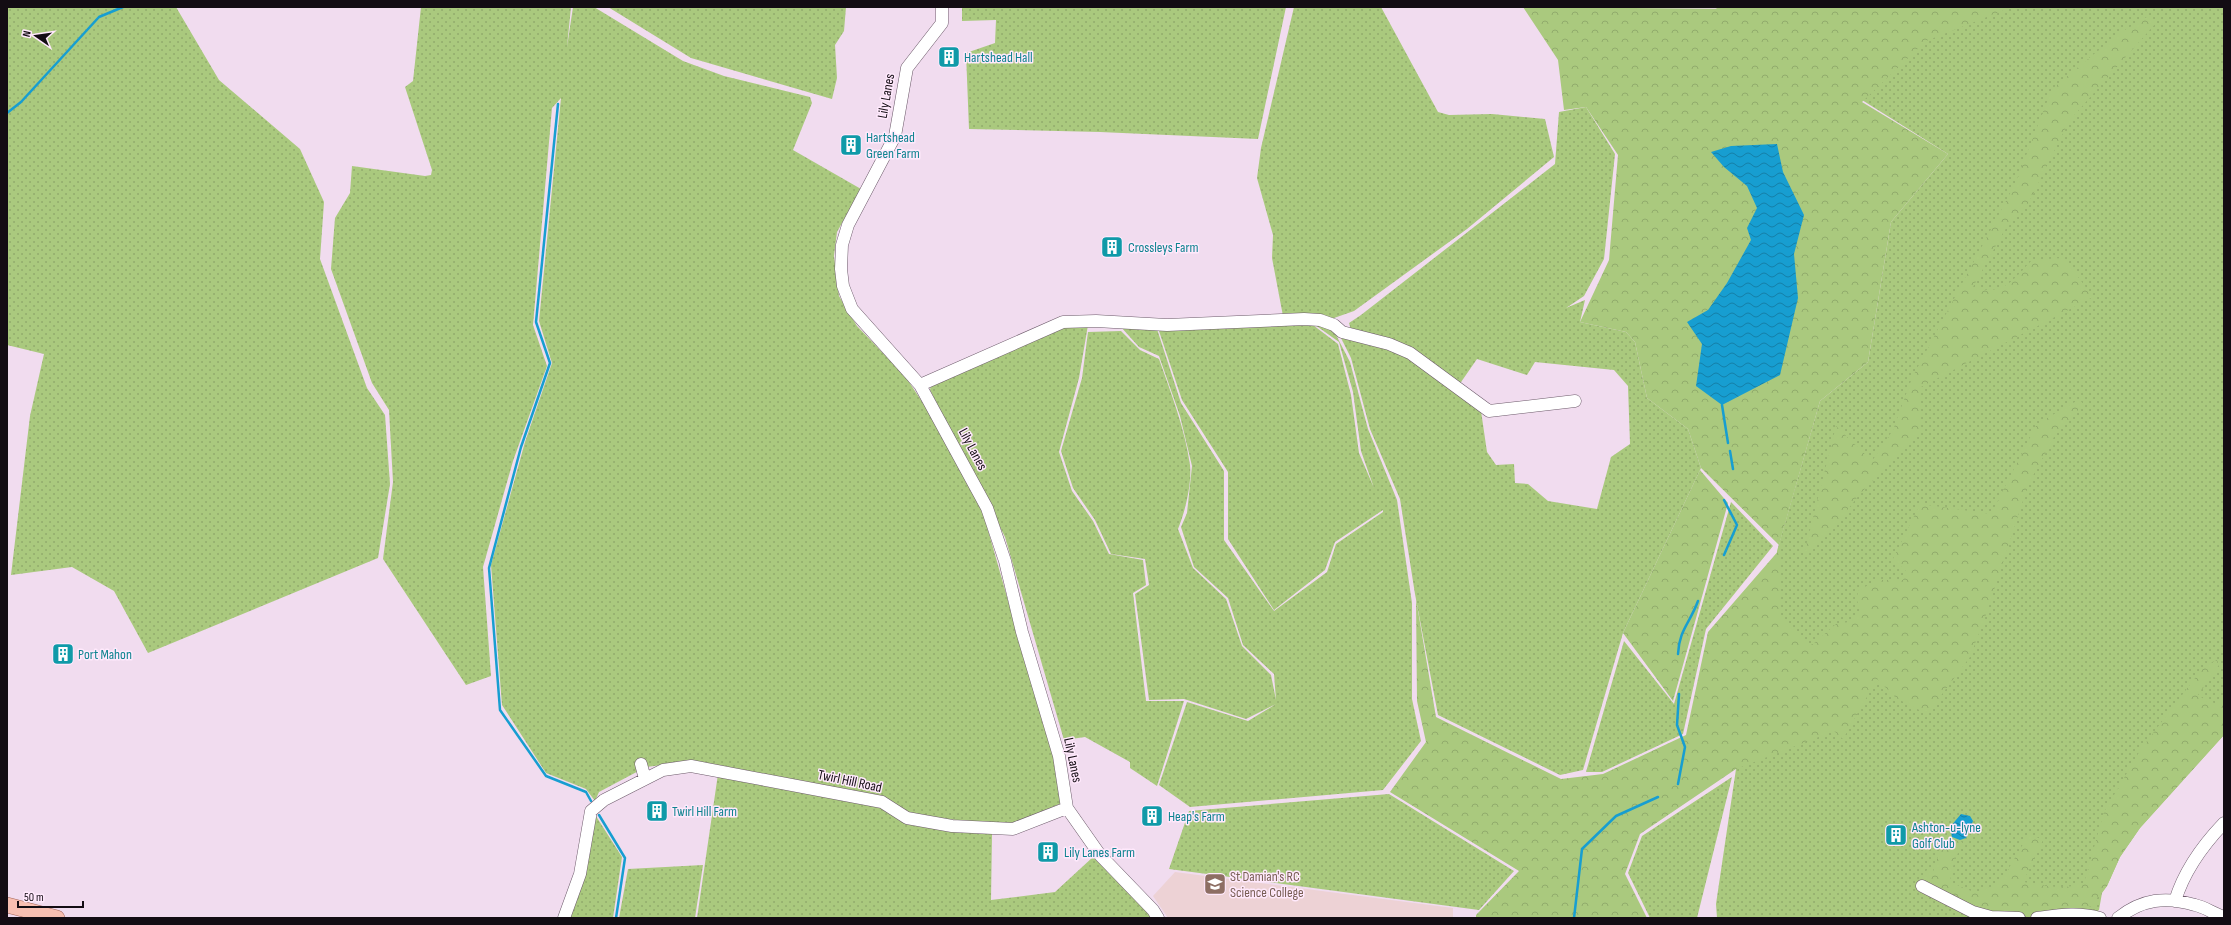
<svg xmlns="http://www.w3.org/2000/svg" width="2231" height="925" font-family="'Sofia Sans Condensed',sans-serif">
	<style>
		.education { fill: #edd2d5 }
		.green { fill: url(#green-dots) }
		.forest { fill: url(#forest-crowns) }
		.water { fill: url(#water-waves) }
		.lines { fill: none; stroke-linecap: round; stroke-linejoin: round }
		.stream { stroke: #179ed1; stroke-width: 2.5 }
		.minor-casing { stroke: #6c5a6a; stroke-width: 13 }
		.major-casing { stroke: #a56559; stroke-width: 16 }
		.minor { stroke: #fff; stroke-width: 12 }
		.major { stroke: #f8bfb2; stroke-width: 15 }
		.labels { text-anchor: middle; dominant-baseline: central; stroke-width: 3; stroke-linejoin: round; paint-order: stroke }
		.culture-label { font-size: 14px; fill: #0d838f; stroke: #ffe9fc; text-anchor: start }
		.street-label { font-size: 14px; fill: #130c13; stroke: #ffe9fc }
		.education-label { font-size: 14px; fill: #785e54; stroke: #ffe9fc; text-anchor: start }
	</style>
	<defs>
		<pattern id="green-dots" width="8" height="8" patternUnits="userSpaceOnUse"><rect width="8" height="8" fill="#aac97e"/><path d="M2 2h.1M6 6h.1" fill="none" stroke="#91ab6c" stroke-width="1.8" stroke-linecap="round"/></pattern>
		<pattern id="forest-crowns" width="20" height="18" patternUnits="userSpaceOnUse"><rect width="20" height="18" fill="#aac97e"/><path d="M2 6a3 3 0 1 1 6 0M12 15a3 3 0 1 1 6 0" fill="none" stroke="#91ab6c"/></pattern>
		<pattern id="water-waves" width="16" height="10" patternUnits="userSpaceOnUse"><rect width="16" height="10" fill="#179ed1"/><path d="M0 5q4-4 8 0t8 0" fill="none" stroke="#147fa8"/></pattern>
	</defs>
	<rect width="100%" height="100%" fill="#f1dcef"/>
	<path class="education" d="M1175,872L1453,908V918H1168L1153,896Z"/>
	<path class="green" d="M7,7H176L219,80L300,149L324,202L320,259L367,388L385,415L390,484L378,558L148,653L114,591L72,567L11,575L30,416L44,354L7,345Z
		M421,7H571L567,47L573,7H594L683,61L724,76L810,97L812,103L793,150L861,189L837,232L834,256L839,296L857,326L905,376L963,463L984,516L1015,625L1049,733L1062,803L1020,821L1005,824L910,816L882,797L688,762L646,767L599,792L595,801L586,789L546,773L502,705L491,565L525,442L552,363L539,321L561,98L552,108L533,325L547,366L513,461L483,567L491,676L466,685L383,559L393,482L389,410L372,383L331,269L335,218L350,193L352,166L425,176L431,175L432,170L405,87L413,81Z
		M608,7H846L844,31L835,45L837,78L832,99L691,58Z
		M962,7H1286L1258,139L1100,132L969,129L966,53L995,43L996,20L962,21Z
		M1294,7H1381L1438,112L1449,115L1492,114L1545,119L1554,157L1467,229L1354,311L1334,318L1283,316L1272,258L1273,235L1257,178L1261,148Z
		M1714,7H2224V735L2140,828L2120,857L2107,886L2102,893L2099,910L2088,918H1717L1716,904L1736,769L1779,616L1777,551L1820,401L1868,362L1891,222L1948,154Z
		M1586,107L1615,154L1604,259L1584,296L1566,308L1585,300L1580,322L1626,332L1635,342L1647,398L1688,429L1701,468L1623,633L1583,770L1560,775L1438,715L1415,594L1400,499L1370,429L1351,358L1339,334L1393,347L1481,411L1487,452L1496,465L1514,464L1515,483L1528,484L1548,501L1597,509L1611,457L1630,444L1628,386L1614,370L1535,362L1527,375L1477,359L1459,385L1409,347L1351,330L1349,323L1361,315L1555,164L1559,112Z
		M1309,322L1338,344L1351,395L1359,453L1374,488L1361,451L1353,392L1339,342L1311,322L1334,331L1350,362L1368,429L1397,500L1412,603V699L1421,741L1383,790L1190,807L1159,785L1187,702L1248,721L1276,704L1246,719L1184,699L1149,700L1135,594L1149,585L1145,559L1111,554L1095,520L1073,488L1061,451L1082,378L1088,332L1121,331L1140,350L1159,359C1171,393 1185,429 1190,465C1192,484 1185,512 1178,529L1193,568L1226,599L1242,646L1271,675L1276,700L1274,674L1243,645L1228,598L1194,567L1181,527L1187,513L1192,466L1180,416L1159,356L1139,347L1120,326L1157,329L1181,403L1224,471V540L1274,611L1327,572L1336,544L1383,512V510L1335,542L1325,570L1274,610L1228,539V472L1182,400L1159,331Z
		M1088,325L1079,378L1059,452L1072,491L1093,521L1109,554L1143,560L1146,585L1133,593L1146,701H1184L1157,786L1130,768V762L1085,737L1064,740L1005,537L930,390L931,385L1060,327Z
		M1731,502L1773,546L1706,629L1683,734L1602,772H1586L1624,641L1674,704Z
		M718,774L879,805L905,820L954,832L992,834L991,900L1055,892L1093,857L1149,914L1151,918H697Z
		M1732,777L1697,918H1650L1628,873L1642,836Z
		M1389,794L1514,871L1479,910L1169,869L1189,811Z
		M594,813L622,857L613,918H567Z
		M703,865L695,918H619L628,869Z"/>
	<path class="forest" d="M1523,7L1743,9L1748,7H2012L1926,41L1862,102L1948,154L1891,222L1868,362L1820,401L1779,545L1701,468L1688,429L1647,398L1635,342L1626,332L1580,322L1609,260L1618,155L1586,107L1564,110L1558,60Z
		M2147,17L2155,24L2069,121L2027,206L2004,231L1973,287C2003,297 2013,280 2032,260L2064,258L2093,297L1919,388L1920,431L1859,495L1832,530L1803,558L1836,426L1872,461L1893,430L1912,378L2015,184L2052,89L2118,34Z
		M2080,399L2083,405L2055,435L2028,485L1987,612L1970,657L1927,714L1896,698L1877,679L1843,739L1834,731L1736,769L1640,834L1625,874L1647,918H1476V915L1519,871L1390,792L1426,742L1417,701L1416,599L1436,717L1561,779L1603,774L1686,735L1708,632L1780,549L1779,616L1807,644H1813L1836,624L1849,622L1860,610L1857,600L1858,591L1877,580H1903L1907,572L1893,559L1920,504L1991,514L2037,424Z
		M1700,470L1728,503L1673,701L1623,633Z
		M2217,660L2219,665L2198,695L2208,702L2215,703L2224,695V735L2140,828L2120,857L2107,886L2097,898L2094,906L2026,916L1972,908L1923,884L1922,876L1927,870L1933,872L1944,837L1962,842L1952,869L1950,882L1976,893L2000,883L2029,834L2043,840L2023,882C2044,885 2064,891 2084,883L2104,812L2141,749L2205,665Z"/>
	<path class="water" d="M1777,144L1783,172L1804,215L1794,254L1798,298L1780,375L1722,405L1696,386L1702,344L1687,322L1708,310L1727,283L1751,240L1747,228L1757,208L1747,186L1724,167L1711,152L1731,146Z
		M1961,814L1970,816L1973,821L1966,838L1960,840L1952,837L1950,827Z"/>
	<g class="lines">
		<path class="stream" d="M558,104L536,322L550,363L521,447L489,568L500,710L546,776L586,792L591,801
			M7,113L21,102L99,17L123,7
			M1722,405L1728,443
			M1730,451L1733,469
			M1724,500L1737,525L1724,555
			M1678,654C1679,630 1690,623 1698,601
			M1678,784L1685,747L1677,725L1679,694
			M599,815L625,858L616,918
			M1574,918L1582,849L1616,816L1658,797"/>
		<g class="minor-casing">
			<path id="minor" d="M942,7V23L907,68L895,136L848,225L842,245L841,269L843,286L852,309L920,385L987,508L1005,561L1022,632L1059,756L1067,808L1100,855L1153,910L1158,918
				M920,385L1063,322L1096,321L1167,325L1304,319L1320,320L1334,325L1342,332L1389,344L1410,353L1489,411L1575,401
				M641,764L645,779
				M1922,886L1973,912L1991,917L2019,918
				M2175,901C2184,871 2203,845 2224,823
				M564,918L580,874L591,811L604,800L663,770L691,766L882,802L907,818L952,826L1013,829L1067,808
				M2037,918C2060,915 2078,912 2100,918
				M2118,918C2142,899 2166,896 2195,905C2205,907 2214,914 2224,917"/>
		</g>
		<g class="major-casing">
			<path id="major" d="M7,905L57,918"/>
		</g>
		<use href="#minor" class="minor"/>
		<use href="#major" class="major"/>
	</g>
	<defs>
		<g id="building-square" transform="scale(1.15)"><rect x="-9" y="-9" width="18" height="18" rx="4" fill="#0f9aa8" stroke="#ffe9fc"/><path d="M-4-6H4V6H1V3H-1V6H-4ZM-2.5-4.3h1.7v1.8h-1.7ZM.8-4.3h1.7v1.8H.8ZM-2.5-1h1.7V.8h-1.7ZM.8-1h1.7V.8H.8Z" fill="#fff"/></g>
		<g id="school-square" transform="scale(1.15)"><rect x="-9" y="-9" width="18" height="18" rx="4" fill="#8d6e63" stroke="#ffe9fc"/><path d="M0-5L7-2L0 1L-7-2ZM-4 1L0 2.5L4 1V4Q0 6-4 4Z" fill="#fff"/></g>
	</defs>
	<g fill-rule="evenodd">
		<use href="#building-square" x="949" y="57"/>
		<use href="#building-square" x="851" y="145"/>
		<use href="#building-square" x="1112" y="247"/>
		<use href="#building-square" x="63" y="654"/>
		<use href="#building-square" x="657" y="811"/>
		<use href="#building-square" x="1152" y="816"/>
		<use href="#building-square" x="1896" y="835"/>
		<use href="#building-square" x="1048" y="852"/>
		<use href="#school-square" x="1215" y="884"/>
	</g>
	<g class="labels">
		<g class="culture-label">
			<text x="964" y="57">Hartshead Hall</text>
			<text x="866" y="137">Hartshead<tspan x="866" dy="16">Green Farm</tspan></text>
			<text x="1128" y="247">Crossleys Farm</text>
			<text x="78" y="654">Port Mahon</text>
			<text x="672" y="811">Twirl Hill Farm</text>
			<text x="1168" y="816">Heap's Farm</text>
			<text x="1912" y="827">Ashton-u-lyne<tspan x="1912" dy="16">Golf Club</tspan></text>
			<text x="1064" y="852">Lily Lanes Farm</text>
		</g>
		<g class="street-label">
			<text transform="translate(886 96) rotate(-80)">Lily Lanes</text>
			<text transform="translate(973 449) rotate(62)">Lily Lanes</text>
			<text transform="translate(1073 760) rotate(78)">Lily Lanes</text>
			<text transform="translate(850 781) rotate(12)">Twirl Hill Road</text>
		</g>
		<g class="education-label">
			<text x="1230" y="876">St Damian's RC<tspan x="1230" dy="16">Science College</tspan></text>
		</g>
	</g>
	<rect width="2231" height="925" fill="none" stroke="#130c13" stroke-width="16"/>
	<g transform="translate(36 36) rotate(283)" stroke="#ffe9fc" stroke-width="3" paint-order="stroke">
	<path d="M0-3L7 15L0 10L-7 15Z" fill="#130c13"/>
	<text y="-6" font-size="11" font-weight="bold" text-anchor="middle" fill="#130c13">N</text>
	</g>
	<path d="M18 901v6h65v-6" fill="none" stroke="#130c13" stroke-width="2"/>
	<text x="24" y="901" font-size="12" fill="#130c13" stroke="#ffe9fc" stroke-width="3" paint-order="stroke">50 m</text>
</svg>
